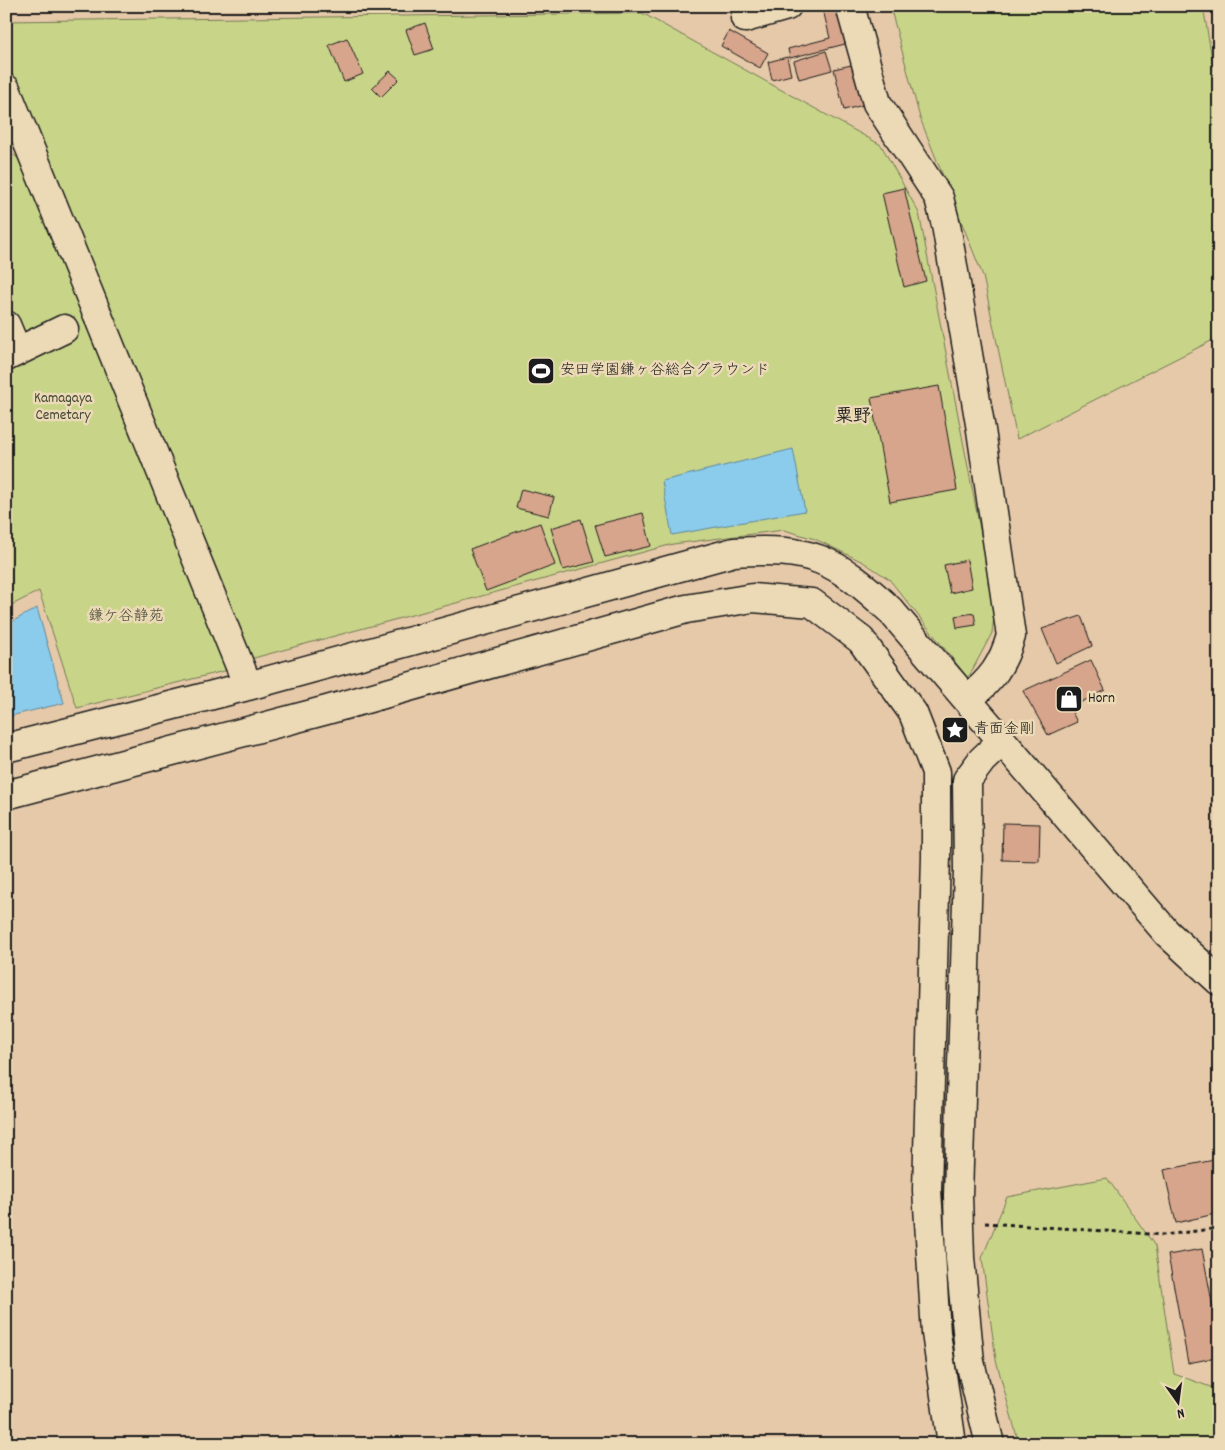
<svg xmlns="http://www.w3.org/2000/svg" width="1225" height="1450" font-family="Dekko,'Klee One',sans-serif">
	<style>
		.green { fill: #c8d589; stroke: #727852 }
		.water { fill: #8bccec; stroke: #5f8699 }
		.building { fill: #d7a58b; stroke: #1c1c1c }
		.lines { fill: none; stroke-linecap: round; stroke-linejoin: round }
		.minor-casing { stroke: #1c1c1c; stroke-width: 31 }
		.path { stroke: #1c1c1c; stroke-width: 3; stroke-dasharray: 4 4; stroke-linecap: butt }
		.minor { stroke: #ecd9b6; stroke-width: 28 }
		.labels { text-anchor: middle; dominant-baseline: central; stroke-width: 5; stroke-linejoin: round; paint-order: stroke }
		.poi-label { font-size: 15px; fill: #1c1c1c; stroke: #ecd9b6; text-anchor: start }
		.park-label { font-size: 15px; fill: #474a37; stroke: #ecd9b6 }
		.quarter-label { font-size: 18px; font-weight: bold; fill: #1c1c1c; stroke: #ecd9b6 }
	</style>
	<rect width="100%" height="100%" fill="#e6c9a9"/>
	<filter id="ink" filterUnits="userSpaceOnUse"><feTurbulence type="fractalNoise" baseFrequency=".02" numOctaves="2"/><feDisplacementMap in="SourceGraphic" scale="10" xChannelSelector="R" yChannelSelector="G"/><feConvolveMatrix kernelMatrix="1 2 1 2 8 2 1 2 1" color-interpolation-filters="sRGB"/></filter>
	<g filter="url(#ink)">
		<path class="green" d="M890,6H1203L1219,100V337L1017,439L983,276L920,118Z
			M642,13L881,145L919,213L995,607L992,633L968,678L889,579L863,562L815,539L784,530L673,544L250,659L6,60V21Z
			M6,149L24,163L228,670L77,708L39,591L6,608Z
			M1107,1178L1155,1246L1174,1374L1219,1390V1444H1019L996,1360L982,1258L1007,1197Z"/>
		<path class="water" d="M793,449L805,511L672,535L662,481Z
			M37,608L64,703L6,717V625Z"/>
		<path class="building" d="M840,6L853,42L790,58L788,49L830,38L823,10Z
			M425,23L434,49L415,55L406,30Z
			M729,31L768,53L760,68L721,46Z
			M347,38L363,74L344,82L329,45Z
			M826,51L832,70L799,79L794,61Z
			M787,57L791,75L772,80L768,62Z
			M860,63L871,103L844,110L834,69Z
			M390,71L399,79L381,97L372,88Z
			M904,188L926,281L904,287L882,193Z
			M939,386L957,490L890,502L871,398Z
			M521,489L554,497L549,516L516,508Z
			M643,513L651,546L605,557L595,525Z
			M581,519L594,562L563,570L551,528Z
			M540,523L555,565L486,591L470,549Z
			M967,560L972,588L950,593L944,565Z
			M974,613L976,625L957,628L955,616Z
			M1081,616L1092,646L1056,663L1042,629Z
			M1091,660L1105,690L1070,708L1077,722L1048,735L1023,691Z
			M1003,823L1040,824L1039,861L1002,860Z
			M1219,1159V1213L1176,1223L1164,1170Z
			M1202,1249L1219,1339V1357L1188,1363L1168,1255Z"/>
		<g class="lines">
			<g class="minor-casing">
				<path id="minor" d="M850,6L877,103L939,198L946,225L981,430L1011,636C1002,666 992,679 968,699
					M745,18L787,6
					M6,89L248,686
					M6,325L17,351
					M6,357L64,329
					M6,748L248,686L734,552C811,547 834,558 890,610L1167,933L1219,981
					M6,795L327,710L686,609L753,598L812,603L861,640L913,713L936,772V856L927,1190L936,1333L952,1444
					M990,1444L970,1362L960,1258L958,1196L968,869L967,780L982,760L1001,742"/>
			</g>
			<path class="path" d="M985,1223L1165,1235L1219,1228"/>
			<use href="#minor" class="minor"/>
		</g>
	</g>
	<defs>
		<g id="stadium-square" transform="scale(1.4375)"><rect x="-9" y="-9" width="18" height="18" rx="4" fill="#1c1c1c" stroke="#ecd9b6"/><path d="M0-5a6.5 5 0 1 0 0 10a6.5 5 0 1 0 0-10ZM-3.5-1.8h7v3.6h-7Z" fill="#fff"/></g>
		<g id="shop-square" transform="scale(1.4375)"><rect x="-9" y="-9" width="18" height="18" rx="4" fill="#1c1c1c" stroke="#ecd9b6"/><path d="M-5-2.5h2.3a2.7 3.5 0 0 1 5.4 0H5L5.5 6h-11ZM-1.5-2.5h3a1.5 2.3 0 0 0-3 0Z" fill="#fff"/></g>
		<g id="sight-square" transform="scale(1.4375)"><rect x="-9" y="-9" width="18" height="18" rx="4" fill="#1c1c1c" stroke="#ecd9b6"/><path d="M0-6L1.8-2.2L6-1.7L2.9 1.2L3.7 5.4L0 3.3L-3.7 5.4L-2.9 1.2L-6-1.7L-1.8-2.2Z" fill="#fff"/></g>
	</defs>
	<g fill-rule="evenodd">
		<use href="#stadium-square" x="541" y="371"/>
		<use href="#shop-square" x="1069" y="699"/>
		<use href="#sight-square" x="955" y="730"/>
	</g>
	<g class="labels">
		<g class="poi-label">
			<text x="560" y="371">安田学園鎌ヶ谷総合グラウンド</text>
			<text x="1088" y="699">Horn</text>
			<text x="974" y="730">青面金剛</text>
		</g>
		<g class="park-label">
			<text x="63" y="399">Kamagaya<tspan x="63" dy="17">Cemetary</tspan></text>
			<text x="126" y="617">鎌ケ谷静苑</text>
		</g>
		<g class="quarter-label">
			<text x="853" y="417">粟野</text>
		</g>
	</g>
	<rect width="1225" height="1450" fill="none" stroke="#ecd9b6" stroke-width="25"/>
	<rect x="12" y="12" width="1200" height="1425" fill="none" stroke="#1c1c1c" stroke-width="2" filter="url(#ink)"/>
	<g transform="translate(1178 1402) rotate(166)" stroke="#ecd9b6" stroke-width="4" paint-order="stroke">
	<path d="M0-4L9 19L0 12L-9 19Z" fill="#1c1c1c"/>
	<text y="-8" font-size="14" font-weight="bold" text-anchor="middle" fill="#1c1c1c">N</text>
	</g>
</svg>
